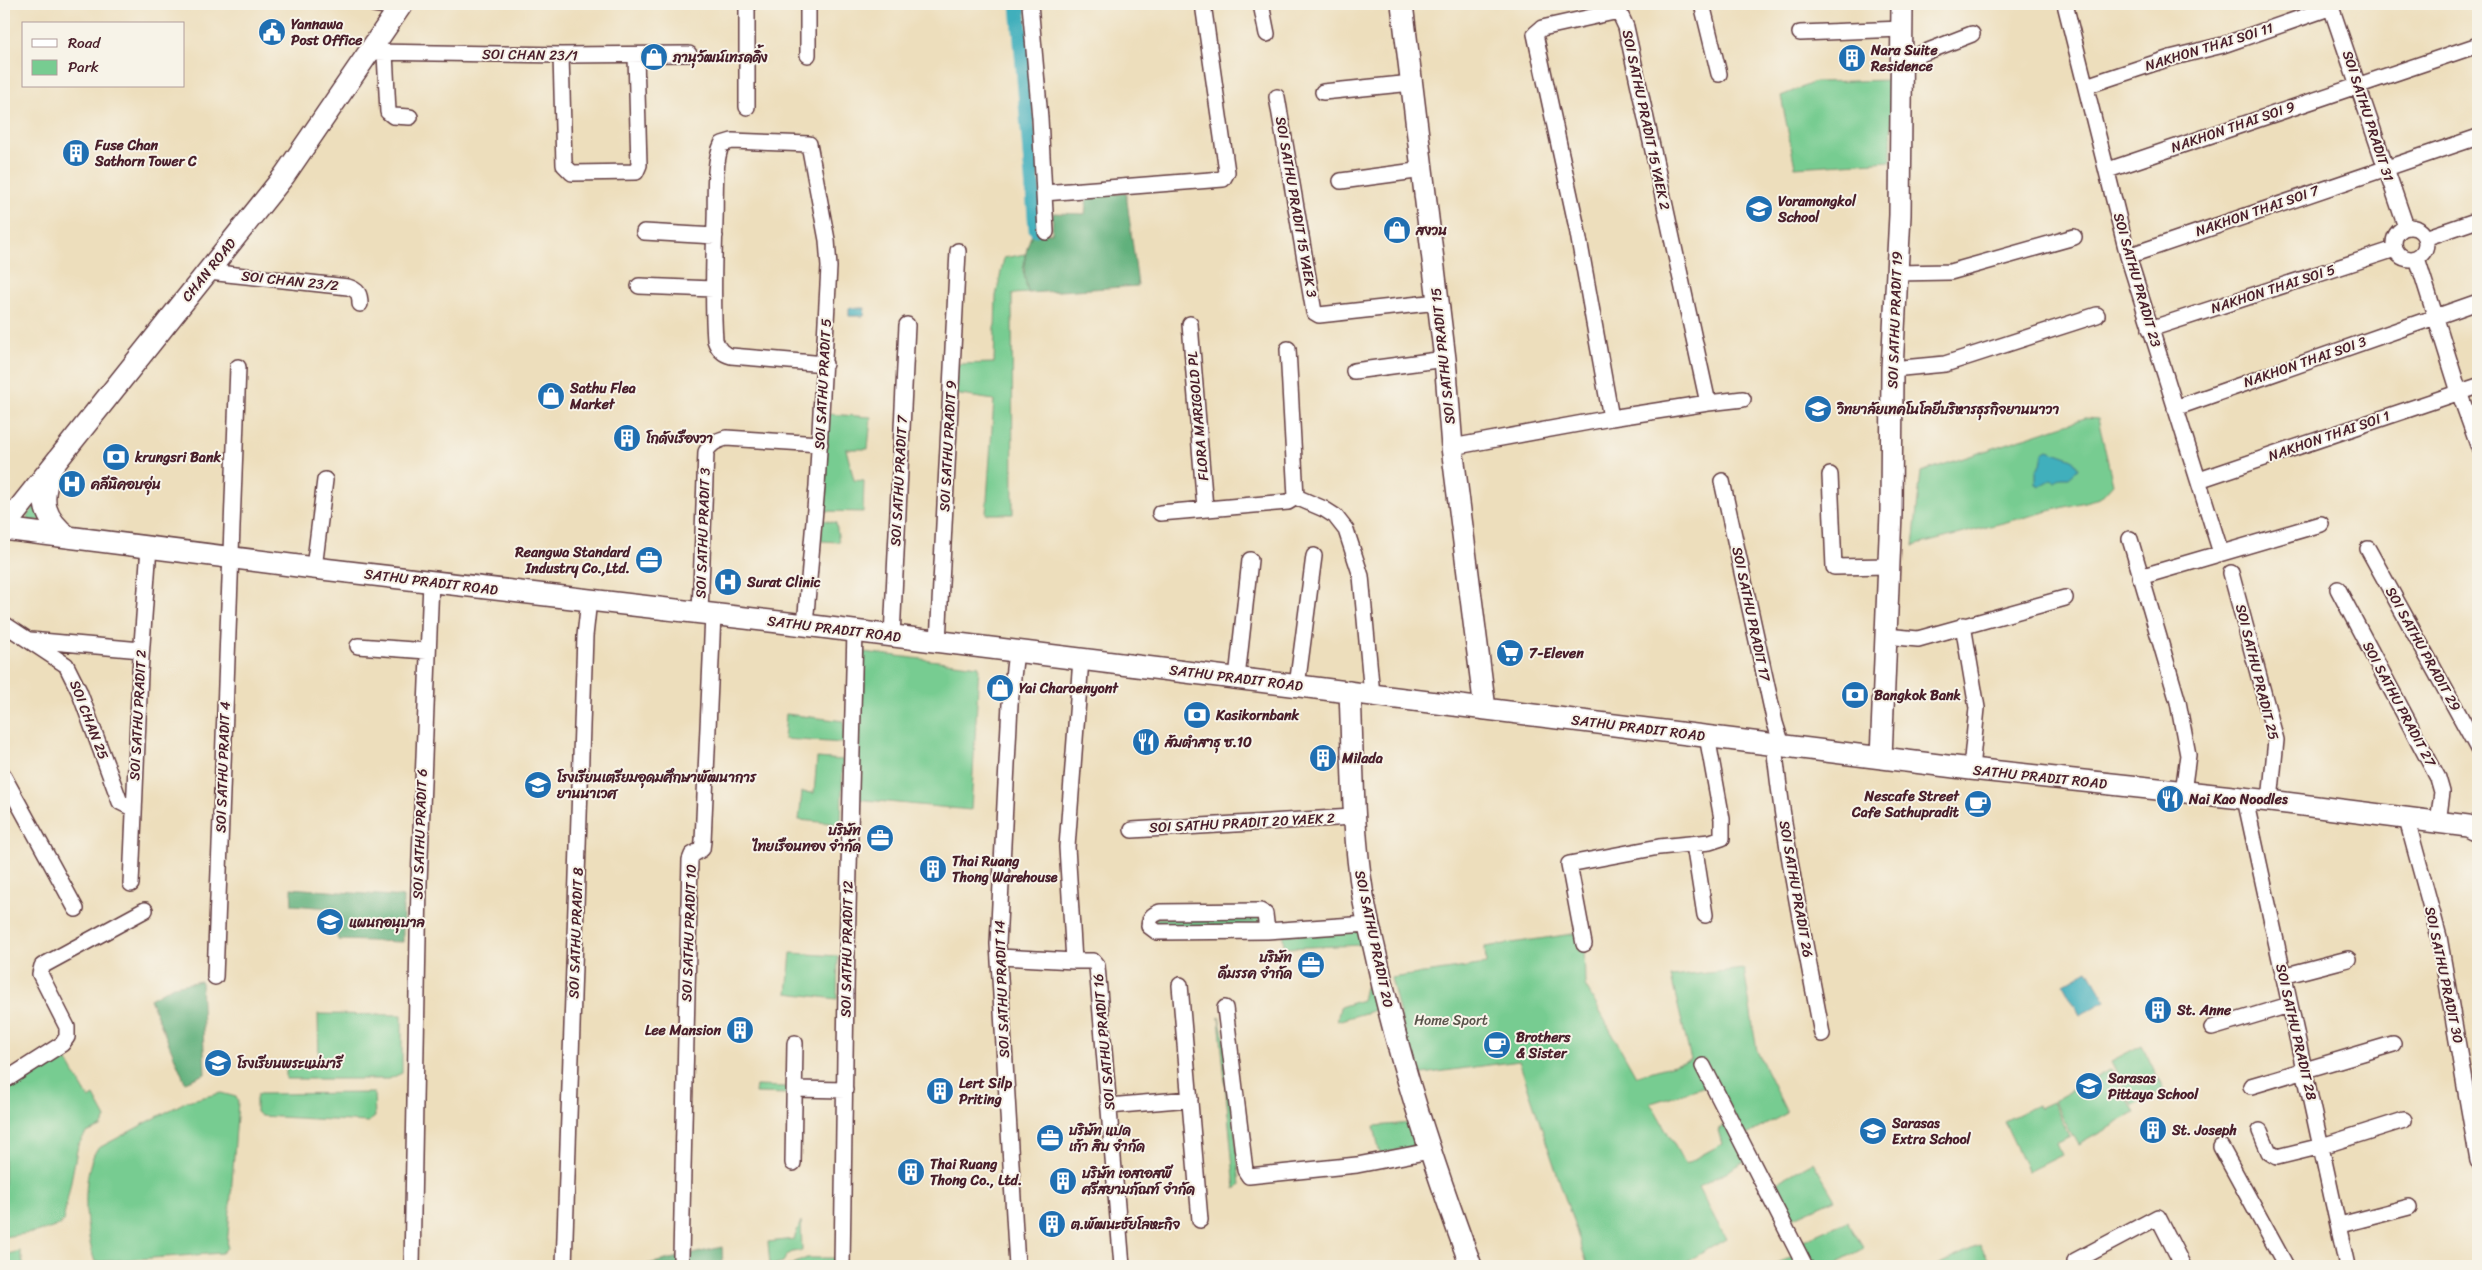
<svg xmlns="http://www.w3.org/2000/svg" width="2482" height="1270" font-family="Sriracha,'Playpen Sans Thai',sans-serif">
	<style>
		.green { fill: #77cc91; stroke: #60765e }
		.forest { fill: #61b07b; stroke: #566853 }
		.water { fill: #40afbc; stroke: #456774 }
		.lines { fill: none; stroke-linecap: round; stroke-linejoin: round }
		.canal { stroke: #40afbc; stroke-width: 15 }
		.street-casing { stroke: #623c41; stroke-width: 18 }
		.secondary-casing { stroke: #623c41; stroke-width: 24 }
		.street { stroke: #fff; stroke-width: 15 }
		.secondary { stroke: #fff; stroke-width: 21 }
		.labels { text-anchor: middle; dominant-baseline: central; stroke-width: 4; stroke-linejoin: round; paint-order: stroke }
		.poi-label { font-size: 14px; font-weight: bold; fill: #4a1f2b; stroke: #f7f3e8; text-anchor: start }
		.street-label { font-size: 14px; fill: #4a1f2b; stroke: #f7f3e8 }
		.park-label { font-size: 14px; fill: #58534a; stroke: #f7f3e8 }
	</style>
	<rect width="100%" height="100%" fill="#f7f3e8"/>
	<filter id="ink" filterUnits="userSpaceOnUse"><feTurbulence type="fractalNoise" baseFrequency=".02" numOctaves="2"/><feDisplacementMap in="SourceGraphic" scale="10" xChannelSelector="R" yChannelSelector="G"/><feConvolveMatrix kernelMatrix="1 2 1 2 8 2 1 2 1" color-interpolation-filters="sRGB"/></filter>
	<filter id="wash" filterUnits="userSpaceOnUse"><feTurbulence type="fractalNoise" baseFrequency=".0096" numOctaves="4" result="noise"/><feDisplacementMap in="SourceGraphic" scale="20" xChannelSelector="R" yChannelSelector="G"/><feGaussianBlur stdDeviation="1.12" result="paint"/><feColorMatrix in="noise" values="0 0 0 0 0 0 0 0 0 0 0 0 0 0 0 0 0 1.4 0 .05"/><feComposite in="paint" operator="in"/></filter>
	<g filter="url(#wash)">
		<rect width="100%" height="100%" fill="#eddebc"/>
		<path class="green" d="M1892,80L1891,161L1795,167L1781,96L1815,82Z
			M1025,254L1023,270L1028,293L1012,294L1013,514H986L994,400L954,394L958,364L994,363L996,296L1004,258Z
			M828,414L871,417L868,449H846L854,480L864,481L863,512L823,511Z
			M2085,418L2098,419L2113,484L2100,498L1913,546L1921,472Z
			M39,500L43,520L29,521L27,516Z
			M823,520L836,523L839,542L821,541Z
			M864,652L979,666L971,810L856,799Z
			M786,714L844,721L843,743L784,739Z
			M817,758L843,760L841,824L799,820L802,792L814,793Z
			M1258,916L1262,925L1156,927L1155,918Z
			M1362,930L1364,945L1284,948L1283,935Z
			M1579,933L1584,944L1585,985L1636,1076L1691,1060L1671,977L1744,969L1757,1051L1787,1113L1745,1136L1704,1059L1698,1062L1709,1085L1651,1103L1685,1164L1722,1144L1718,1130L1729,1123L1748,1160L1698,1187L1726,1239L1679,1266H1588L1519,1061L1415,1075L1391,978L1486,964L1485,947Z
			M791,953L838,956L837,999L787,993Z
			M1374,984L1379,1009L1337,1021L1340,1007L1362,1000L1365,987Z
			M318,1014L402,1015V1073L389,1079H286V1066L319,1065Z
			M1219,1017L1227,1050L1240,1185L1235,1189Z
			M2142,1045L2164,1090L2133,1106L2111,1061Z
			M60,1049L89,1099L94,1096L106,1118L101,1127L86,1133L78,1145L63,1222C53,1232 19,1234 4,1237V1083Z
			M2111,1069L2135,1113L2078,1145L2053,1101Z
			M756,1086L787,1087V1094L755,1093Z
			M221,1093L236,1097L238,1102L227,1248L222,1253L95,1262C85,1233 80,1175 97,1149L187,1101Z
			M374,1093L375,1117L368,1122L261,1116L256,1112V1098L258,1094Z
			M2052,1102L2070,1136L2056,1143L2062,1155L2028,1172L2004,1121L2037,1105L2039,1108Z
			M1411,1123L1415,1146L1380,1154L1374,1126Z
			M1813,1162L1835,1199L1788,1220L1770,1186Z
			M801,1221L802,1251C791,1251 788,1253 783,1262L770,1266L768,1242L794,1239Z
			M1847,1221L1864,1248L1830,1266H1810L1799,1242Z
			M1980,1245L1992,1266H1935Z
			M20,1251L24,1266H4V1255Z
			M1795,1256L1800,1266H1770Z
			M807,1258H835V1266H788Z"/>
		<path class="forest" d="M1126,193L1138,286L1028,293C1022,268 1023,258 1032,233H1052L1053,213L1085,214L1087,197Z
			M291,888L403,897V942L338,940L330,908L292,905Z
			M201,981L205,1074L185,1082L150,999L173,986Z
			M722,1247L723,1266H640Z"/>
		<path class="water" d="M849,308H865L864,316H849Z
			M2048,450L2073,459L2078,469L2069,477H2061L2055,482L2051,480L2040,486L2036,484V470L2041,464L2043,453Z
			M2088,970L2106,1001L2080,1015L2063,984Z"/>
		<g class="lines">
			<path class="canal" d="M1018,4L1036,229"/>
		</g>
	</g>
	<g filter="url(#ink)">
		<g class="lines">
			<g class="street-casing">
				<path id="street" d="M374,4L399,8
					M747,4V107
					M808,4V55
					M1030,4L1040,118L1046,232
					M1261,4L1267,34
					M1702,4L1719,74
					M2065,4L2128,256L2221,553
					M2330,4L2406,227
					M1800,33L1902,29
					M371,52L561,55L689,54
					M385,53L388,112L393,116L410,117
					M561,55L564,165L572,173L636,172L639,165L636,56
					M1900,62L1972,34
					M2086,86L2170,58L2223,45L2332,7
					M1323,92L1412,83
					M1277,97L1314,312L1319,315L1438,302
					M2108,170L2478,45
					M1341,181L1423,170
					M1044,193L1223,179L1227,172L1203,4
					M2394 243a16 16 0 1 1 32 0a16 16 0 1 1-32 0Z
					M644,232L715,236
					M2425,238L2478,220
					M2128,256L2478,137
					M2417,258L2459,392L2478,445
					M208,272L348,287C358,290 360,294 360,304
					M1896,273L1950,272L2074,237
					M639,286L713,289
					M1190,324L1205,508
					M2150,329L2395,249
					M1892,369L1945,364L2097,315
					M1354,371L1445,359
					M1708,403L1743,399
					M2175,408L2478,302
					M1452,447L1611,418L1708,403L1626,27L1620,14L1614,12L1542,28L1535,34L1577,228L1611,418
					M1830,475L1834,567L1889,566
					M2199,480L2478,386
					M1722,481L1775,723L1782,745
					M1296,497L1324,509L1335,516L1346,530L1361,576L1372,695
					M1160,513L1288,502L1296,497L1288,349
					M2130,539L2178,702L2188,755L2183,792
					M2368,549L2478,749
					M314,568L325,480
					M2231,573L2276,740L2270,801
					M2140,577L2321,524
					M2338,589L2438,778L2442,792L2438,823
					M700,613L706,452C711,443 716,441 726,438L820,444
					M4,624L66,665L79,691L120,802L134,809
					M805,625L817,486L829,267L827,240L809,144L732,141L722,144C713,162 716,199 715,220C714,260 712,300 715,340C718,349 722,354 731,356L825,364
					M1963,625L1977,708L1971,769
					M892,636L907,325
					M1886,636L1918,639L2065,598
					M30,640L141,650
					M938,642L958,251
					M358,646L427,651
					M1016,651L1010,704L998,944L1017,1266
					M1081,659L1067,847L1074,961H1093L1097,966L1122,1266
					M1237,678L1250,560
					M1297,686L1314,556
					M1774,744C1784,842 1804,938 1822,1034
					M4,777L76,909
					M2245,799L2347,1266
					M2407,820L2439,937L2478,1161
					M1132,830L1353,817
					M1694,844L1705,915
					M131,884L140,672L149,547
					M1267,931L1265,914L1260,911L1160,912C1152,915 1150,917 1149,926L1157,932L1267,931L1368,924
					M1584,944L1569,864L1659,847L1710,842L1722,838V819L1707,736
					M999,957L1074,961
					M2283,976L2348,959
					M215,977L238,367
					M1180,985L1200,1220
					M1225,1008L1245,1170L1249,1176L1357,1165L1430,1151
					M2212,1028L2289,1005
					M1703,1066L1805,1266
					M4,1081L62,1044L67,1037V1027L40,974L42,966L145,910
					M2251,1086L2393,1044
					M795,1089L845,1090
					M1109,1106L1190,1099
					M2260,1131L2269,1152L2277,1157L2322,1146L2404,1120
					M2221,1147L2286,1266
					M793,1163L795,1043
					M2340,1225L2409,1207
					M681,1257L690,860L692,855L702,849L703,841L713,615
					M2075,1261L2158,1217L2183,1266
					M412,1266L419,882L431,582
					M564,1266L585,636L589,600
					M842,1266L846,988L855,631"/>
			</g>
			<g class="secondary-casing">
				<path id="secondary" d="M1402,4L1445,359L1452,447L1485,709
					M51,472C39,501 44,518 68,537
					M4,527L284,176L402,4
					M4,529L314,568L805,625L1971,769L2270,801L2468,826L2478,831
					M1350,692C1353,760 1352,829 1363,896C1366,915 1371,933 1375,951C1398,1059 1433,1163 1471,1266
					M1881,757L1891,513L1892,369L1900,215L1902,4"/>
			</g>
			<use href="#street" class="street"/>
			<use href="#secondary" class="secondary"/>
		</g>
	</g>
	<defs>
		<g id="civic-disc" transform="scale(1.4375)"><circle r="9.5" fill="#1f6fb2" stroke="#f7f3e8"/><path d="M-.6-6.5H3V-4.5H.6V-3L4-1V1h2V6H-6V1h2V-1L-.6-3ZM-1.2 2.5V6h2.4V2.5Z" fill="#fff"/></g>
		<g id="shop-disc" transform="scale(1.4375)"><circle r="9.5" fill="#1f6fb2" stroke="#f7f3e8"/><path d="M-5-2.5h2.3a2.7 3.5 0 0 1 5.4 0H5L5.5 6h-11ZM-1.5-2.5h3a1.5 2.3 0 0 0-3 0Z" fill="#fff"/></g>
		<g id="building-disc" transform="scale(1.4375)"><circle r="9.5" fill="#1f6fb2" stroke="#f7f3e8"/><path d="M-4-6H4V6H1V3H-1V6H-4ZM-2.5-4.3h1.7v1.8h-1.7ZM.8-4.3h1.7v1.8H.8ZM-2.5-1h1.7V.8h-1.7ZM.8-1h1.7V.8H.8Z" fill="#fff"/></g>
		<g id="school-disc" transform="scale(1.4375)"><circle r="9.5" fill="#1f6fb2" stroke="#f7f3e8"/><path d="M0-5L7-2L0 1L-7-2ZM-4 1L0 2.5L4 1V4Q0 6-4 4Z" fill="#fff"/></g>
		<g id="university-disc" transform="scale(1.4375)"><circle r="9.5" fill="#1f6fb2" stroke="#f7f3e8"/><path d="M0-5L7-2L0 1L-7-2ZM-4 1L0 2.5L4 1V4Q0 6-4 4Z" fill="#fff"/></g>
		<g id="bank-disc" transform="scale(1.4375)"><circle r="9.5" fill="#1f6fb2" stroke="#f7f3e8"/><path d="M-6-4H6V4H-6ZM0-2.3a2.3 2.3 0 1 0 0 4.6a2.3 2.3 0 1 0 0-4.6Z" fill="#fff"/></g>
		<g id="hospital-disc" transform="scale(1.4375)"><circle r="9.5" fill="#1f6fb2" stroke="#f7f3e8"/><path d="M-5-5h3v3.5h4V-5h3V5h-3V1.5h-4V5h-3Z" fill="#fff"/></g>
		<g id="office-disc" transform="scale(1.4375)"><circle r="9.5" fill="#1f6fb2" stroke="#f7f3e8"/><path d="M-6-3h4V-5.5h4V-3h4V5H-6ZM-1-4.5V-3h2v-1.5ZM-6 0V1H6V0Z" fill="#fff"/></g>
		<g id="supermarket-disc" transform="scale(1.4375)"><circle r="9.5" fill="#1f6fb2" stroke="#f7f3e8"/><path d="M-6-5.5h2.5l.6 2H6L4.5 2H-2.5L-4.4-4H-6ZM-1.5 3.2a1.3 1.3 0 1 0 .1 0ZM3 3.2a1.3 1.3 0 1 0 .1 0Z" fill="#fff"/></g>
		<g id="restaurant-disc" transform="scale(1.4375)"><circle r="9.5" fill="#1f6fb2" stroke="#f7f3e8"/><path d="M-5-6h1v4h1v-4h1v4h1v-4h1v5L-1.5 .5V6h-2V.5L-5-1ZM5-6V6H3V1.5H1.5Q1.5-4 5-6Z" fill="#fff"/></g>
		<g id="cafe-disc" transform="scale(1.4375)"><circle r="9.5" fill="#1f6fb2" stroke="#f7f3e8"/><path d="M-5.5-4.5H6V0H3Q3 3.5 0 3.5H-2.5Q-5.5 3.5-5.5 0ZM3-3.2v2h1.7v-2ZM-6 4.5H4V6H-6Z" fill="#fff"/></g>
	</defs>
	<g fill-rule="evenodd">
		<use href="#civic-disc" x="272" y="32"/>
		<use href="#shop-disc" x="654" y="57"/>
		<use href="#building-disc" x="1852" y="58"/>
		<use href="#building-disc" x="76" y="153"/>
		<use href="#school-disc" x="1759" y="209"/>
		<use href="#shop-disc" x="1397" y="230"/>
		<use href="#shop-disc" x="551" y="396"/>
		<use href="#university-disc" x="1818" y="409"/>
		<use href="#building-disc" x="627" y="438"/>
		<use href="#bank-disc" x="116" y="457"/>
		<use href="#hospital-disc" x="72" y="484"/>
		<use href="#office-disc" x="649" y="560"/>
		<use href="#hospital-disc" x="728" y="582"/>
		<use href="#supermarket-disc" x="1510" y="653"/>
		<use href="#shop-disc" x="1000" y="688"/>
		<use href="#bank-disc" x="1855" y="695"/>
		<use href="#bank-disc" x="1197" y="715"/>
		<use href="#restaurant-disc" x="1146" y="742"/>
		<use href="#building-disc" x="1323" y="758"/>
		<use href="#school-disc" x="538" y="785"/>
		<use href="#restaurant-disc" x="2170" y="799"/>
		<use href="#cafe-disc" x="1978" y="804"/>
		<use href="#office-disc" x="880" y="838"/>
		<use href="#building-disc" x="933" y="869"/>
		<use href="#school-disc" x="330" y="922"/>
		<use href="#office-disc" x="1311" y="965"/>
		<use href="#building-disc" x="2158" y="1010"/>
		<use href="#building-disc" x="740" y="1030"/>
		<use href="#cafe-disc" x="1497" y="1045"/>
		<use href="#school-disc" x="218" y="1063"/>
		<use href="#school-disc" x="2089" y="1086"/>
		<use href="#building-disc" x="940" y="1091"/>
		<use href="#building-disc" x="2153" y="1130"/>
		<use href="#school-disc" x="1873" y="1131"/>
		<use href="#office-disc" x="1050" y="1138"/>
		<use href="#building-disc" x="911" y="1172"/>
		<use href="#building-disc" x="1063" y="1181"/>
		<use href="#building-disc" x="1052" y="1224"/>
	</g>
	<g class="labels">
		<g class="poi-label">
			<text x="291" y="24">Yannawa<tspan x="291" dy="16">Post Office</tspan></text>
			<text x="1871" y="50">Nara Suite<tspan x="1871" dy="16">Residence</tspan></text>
			<text x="673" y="57">ภานุวัฒน์เทรดดิ้ง</text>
			<text x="95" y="145">Fuse Chan<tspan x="95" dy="16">Sathorn Tower C</tspan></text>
			<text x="1778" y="201">Voramongkol<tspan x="1778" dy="16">School</tspan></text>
			<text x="1416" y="230">สงวน</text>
			<text x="570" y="388">Sathu Flea<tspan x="570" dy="16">Market</tspan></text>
			<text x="1837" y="409">วิทยาลัยเทคโนโลยีบริหารธุรกิจยานนาวา</text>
			<text x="646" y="438">โกดังเรืองวา</text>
			<text x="135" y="457">krungsri Bank</text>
			<text x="91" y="484">คลีนิคอบอุ่น</text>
			<text x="630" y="552" text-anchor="end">Reangwa Standard<tspan x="630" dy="16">Industry Co.,Ltd.</tspan></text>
			<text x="747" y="582">Surat Clinic</text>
			<text x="1529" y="653">7-Eleven</text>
			<text x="1019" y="688">Yai Charoenyont</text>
			<text x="1874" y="695">Bangkok Bank</text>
			<text x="1216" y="715">Kasikornbank</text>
			<text x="1165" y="742">ส้มตำสาธุ ซ.10</text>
			<text x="1342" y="758">Milada</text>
			<text x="557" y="777">โรงเรียนเตรียมอุดมศึกษาพัฒนาการ<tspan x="557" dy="16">ยานนาเวศ</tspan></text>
			<text x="1959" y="796" text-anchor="end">Nescafe Street<tspan x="1959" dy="16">Cafe Sathupradit</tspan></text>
			<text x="2189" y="799">Nai Kao Noodles</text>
			<text x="861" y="830" text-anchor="end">บริษัท<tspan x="861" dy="16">ไทยเรือนทอง จำกัด</tspan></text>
			<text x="952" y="861">Thai Ruang<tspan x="952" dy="16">Thong Warehouse</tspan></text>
			<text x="349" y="922">แผนกอนุบาล</text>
			<text x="1292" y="957" text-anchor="end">บริษัท<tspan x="1292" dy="16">ดีมรรค จำกัด</tspan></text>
			<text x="2177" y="1010">St. Anne</text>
			<text x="721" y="1030" text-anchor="end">Lee Mansion</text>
			<text x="1516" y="1037">Brothers<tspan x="1516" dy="16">&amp; Sister</tspan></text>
			<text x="237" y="1063">โรงเรียนพระแม่มารี</text>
			<text x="2108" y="1078">Sarasas<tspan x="2108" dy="16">Pittaya School</tspan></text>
			<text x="959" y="1083">Lert Silp<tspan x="959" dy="16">Priting</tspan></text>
			<text x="1892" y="1123">Sarasas<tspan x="1892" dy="16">Extra School</tspan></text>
			<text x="1069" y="1130">บริษัท แปด<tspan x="1069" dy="16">เก้า สิบ จำกัด</tspan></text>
			<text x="2172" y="1130">St. Joseph</text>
			<text x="930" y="1164">Thai Ruang<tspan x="930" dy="16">Thong Co., Ltd.</tspan></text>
			<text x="1082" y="1173">บริษัท เอสเอสพี<tspan x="1082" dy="16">ศรีสยามภัณฑ์ จำกัด</tspan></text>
			<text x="1071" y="1224">ต.พัฒนะชัยโลหะกิจ</text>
		</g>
		<g class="street-label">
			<text transform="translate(2209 47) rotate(-17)">NAKHON THAI SOI 11</text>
			<text transform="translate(530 55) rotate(1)">SOI CHAN 23/1</text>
			<text transform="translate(2368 116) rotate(72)">SOI SATHU PRADIT 31</text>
			<text transform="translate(1646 120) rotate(78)">SOI SATHU PRADIT 15 YAEK 2</text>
			<text transform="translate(2233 127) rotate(-19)">NAKHON THAI SOI 9</text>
			<text transform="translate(1296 207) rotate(80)">SOI SATHU PRADIT 15 YAEK 3</text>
			<text transform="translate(2257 211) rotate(-19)">NAKHON THAI SOI 7</text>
			<text transform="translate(209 270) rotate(-51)">CHAN ROAD</text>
			<text transform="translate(2137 280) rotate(74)">SOI SATHU PRADIT 23</text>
			<text transform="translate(290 281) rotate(6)">SOI CHAN 23/2</text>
			<text transform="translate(2273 289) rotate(-18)">NAKHON THAI SOI 5</text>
			<text transform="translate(1895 320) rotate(-88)">SOI SATHU PRADIT 19</text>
			<text transform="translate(1443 356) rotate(-96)">SOI SATHU PRADIT 15</text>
			<text transform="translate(2305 362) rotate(-19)">NAKHON THAI SOI 3</text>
			<text transform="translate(823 384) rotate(-87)">SOI SATHU PRADIT 5</text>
			<text transform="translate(1198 416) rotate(-95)">FLORA MARIGOLD PL</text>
			<text transform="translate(2329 436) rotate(-19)">NAKHON THAI SOI 1</text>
			<text transform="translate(948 446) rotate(-87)">SOI SATHU PRADIT 9</text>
			<text transform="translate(899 481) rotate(-87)">SOI SATHU PRADIT 7</text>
			<text transform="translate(703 533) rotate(-88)">SOI SATHU PRADIT 3</text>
			<text transform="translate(431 582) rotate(7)">SATHU PRADIT ROAD</text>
			<text transform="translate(1751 614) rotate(78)">SOI SATHU PRADIT 17</text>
			<text transform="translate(834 629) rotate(7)">SATHU PRADIT ROAD</text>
			<text transform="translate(2423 649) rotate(61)">SOI SATHU PRADIT 29</text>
			<text transform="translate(2257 672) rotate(76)">SOI SATHU PRADIT 25</text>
			<text transform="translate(1236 678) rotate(7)">SATHU PRADIT ROAD</text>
			<text transform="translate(2399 704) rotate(62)">SOI SATHU PRADIT 27</text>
			<text transform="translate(138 715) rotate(-87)">SOI SATHU PRADIT 2</text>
			<text transform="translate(89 720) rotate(69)">SOI CHAN 25</text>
			<text transform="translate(1638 728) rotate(7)">SATHU PRADIT ROAD</text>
			<text transform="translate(223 767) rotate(-88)">SOI SATHU PRADIT 4</text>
			<text transform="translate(2040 777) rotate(6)">SATHU PRADIT ROAD</text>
			<text transform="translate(1242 823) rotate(-3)">SOI SATHU PRADIT 20 YAEK 2</text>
			<text transform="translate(420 834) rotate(-88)">SOI SATHU PRADIT 6</text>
			<text transform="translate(1796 889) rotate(80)">SOI SATHU PRADIT 26</text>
			<text transform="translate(576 933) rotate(-88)">SOI SATHU PRADIT 8</text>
			<text transform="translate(689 933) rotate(-88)">SOI SATHU PRADIT 10</text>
			<text transform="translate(1374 939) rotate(78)">SOI SATHU PRADIT 20</text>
			<text transform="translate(847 949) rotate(-89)">SOI SATHU PRADIT 12</text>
			<text transform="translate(2444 975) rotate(78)">SOI SATHU PRADIT 30</text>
			<text transform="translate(1002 989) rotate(-92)">SOI SATHU PRADIT 14</text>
			<text transform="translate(2296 1032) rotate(77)">SOI SATHU PRADIT 28</text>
			<text transform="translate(1104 1042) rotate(-95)">SOI SATHU PRADIT 16</text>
		</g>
		<g class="park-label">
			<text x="1451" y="1020">Home Sport</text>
		</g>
	</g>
	<rect width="2482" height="1270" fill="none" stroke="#f7f3e8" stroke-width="20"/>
	<rect x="22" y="22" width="162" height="65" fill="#f7f3e8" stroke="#b29e9c"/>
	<rect x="32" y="39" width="25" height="8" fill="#ffffff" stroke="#b29e9c"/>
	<text x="68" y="48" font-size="15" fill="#4a1f2b">Road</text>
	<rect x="32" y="60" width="25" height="15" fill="#77cc91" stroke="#b29e9c"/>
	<text x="68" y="72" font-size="15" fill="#4a1f2b">Park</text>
</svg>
